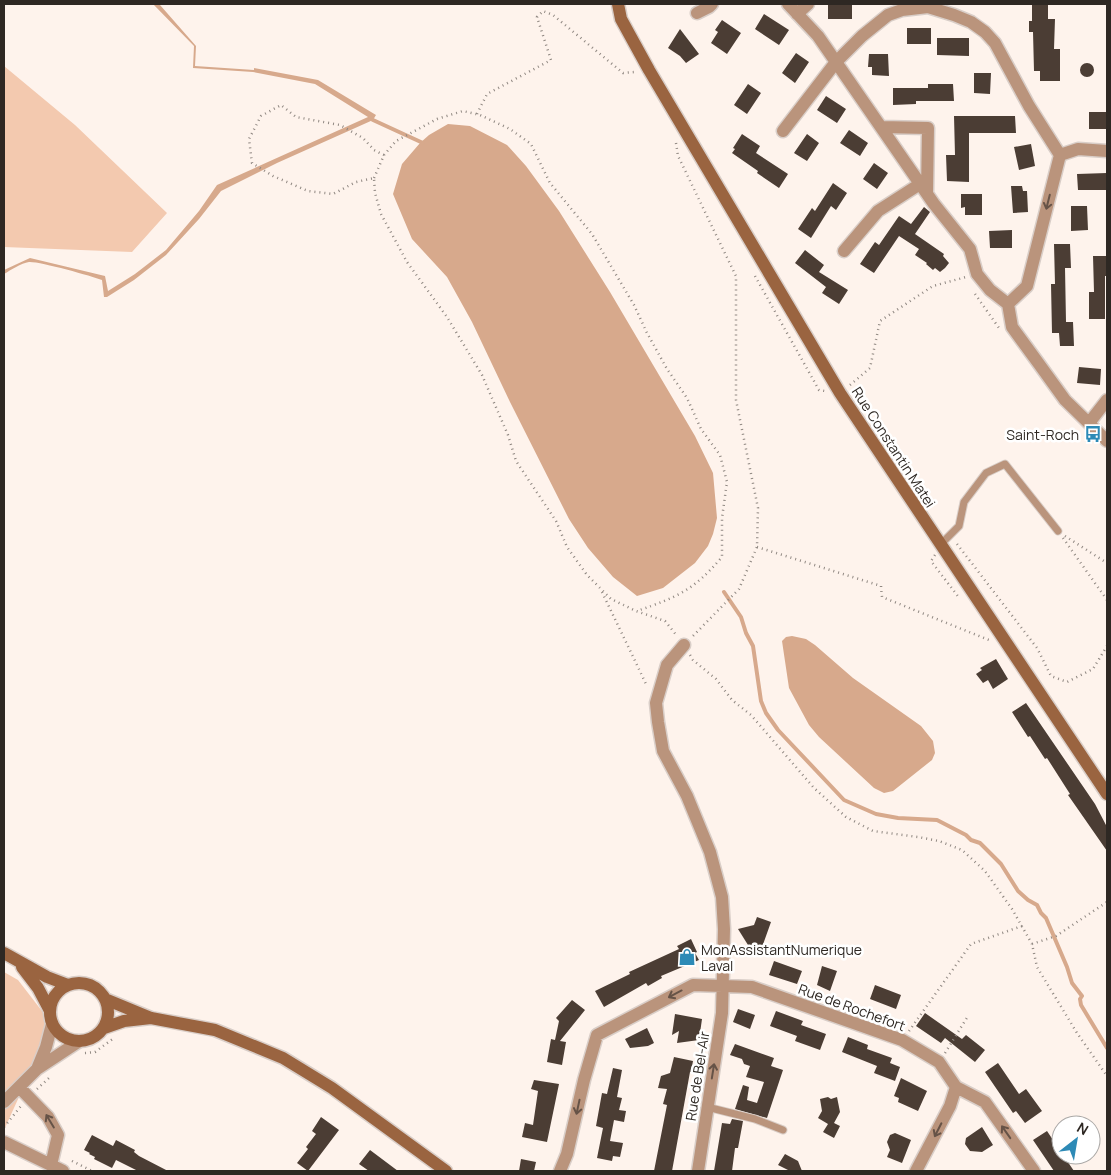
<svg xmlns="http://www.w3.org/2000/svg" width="1111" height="1175" font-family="Manrope,sans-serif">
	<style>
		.green { fill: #f3c9af }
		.water { fill: #d7a98c }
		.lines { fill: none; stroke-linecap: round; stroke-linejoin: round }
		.stream { stroke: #d7a98c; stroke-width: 4 }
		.building { fill: #4b3d34 }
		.lane-casing { stroke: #d9cec8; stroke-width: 9 }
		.street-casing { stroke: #d9cec8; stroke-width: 15 }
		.secondary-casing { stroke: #d9cec8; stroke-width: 15 }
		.path { stroke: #908882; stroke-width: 2.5; stroke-dasharray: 1 4; stroke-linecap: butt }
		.lane { stroke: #ba947c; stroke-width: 7 }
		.street { stroke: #ba947c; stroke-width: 12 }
		.secondary { stroke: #9a6440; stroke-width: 12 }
		.oneway { stroke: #665347 }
		.labels { text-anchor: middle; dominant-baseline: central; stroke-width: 5; stroke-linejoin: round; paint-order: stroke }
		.poi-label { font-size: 14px; fill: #2e2823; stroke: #fff; text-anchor: end }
		.street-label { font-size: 14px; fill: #2e2823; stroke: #fff }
	</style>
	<rect width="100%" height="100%" fill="#fef3ec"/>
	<path class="green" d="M4,66L75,125L167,213L132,252L4,247Z
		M4,972L18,980L52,1024L4,1130Z"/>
	<path class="water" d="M153,4L160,5L196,46L195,66L254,70V68L318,80L376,115L373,120L277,163L221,191L199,219L166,255L134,280L107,297H104L102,280C92,276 38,261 29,262C21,263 11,270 4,274V270L30,258L105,276L108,291L135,274L166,250L199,211L217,185L368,117L315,84L253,72L193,68L194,46Z
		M448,124L470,126L507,145L526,166L559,211L610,292L695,436L713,473L717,518L713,534L708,546L695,563L663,588L637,596L613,577L588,548L569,519L510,402L472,322L447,277L412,239L393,194L402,164L420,143L429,135Z
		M792,636L806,639L815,645L853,678L921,726L933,741L935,753L932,760L893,791L884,793L874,788L819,737L809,725L789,688L782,641L786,637Z"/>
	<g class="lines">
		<path class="stream" d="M373,120L423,143
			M724,592L741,617L746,633L753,646L761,701L766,713L778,730L844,800L876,814L898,818L937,820L966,835L971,840L980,843L1001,864L1018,891L1028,900L1037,905L1041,913L1046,918L1067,967L1072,983L1082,996L1080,999L1081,1005L1107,1048"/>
	</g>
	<path class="building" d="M828,4H852V19H828Z
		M1032,5H1048V19H1055L1054,49H1060V81H1040V71H1034L1033,32H1029V21H1032Z
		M764,14L789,30L779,45L755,29Z
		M722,20L741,33L727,54L711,43L718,32L715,30Z
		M907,28H931V44H907Z
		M680,29L699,54L686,63L680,56L668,48Z
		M937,38H969V56L937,55Z
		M796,53L809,62L795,83L782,73Z
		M869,54H888L889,76L872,75V67H868Z
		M1080 70a7 7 0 1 1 14 0a7 7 0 1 1-14 0Z
		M974,73H991L990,94L974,93Z
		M748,84L761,93L747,114L734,105Z
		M928,84H953L954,101H916V104L893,105V88H928Z
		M826,96L846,109L837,123L817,110Z
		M1089,112H1107V129H1089Z
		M954,116H1015L1016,133H969V182L947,181L946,155H955Z
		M849,130L868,143L860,156L840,143Z
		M742,134L760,146L756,153L788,174L779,188L757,173L758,171L732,153L735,149L733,148Z
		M807,134L819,143L807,161L794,153Z
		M1031,144L1035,166L1019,170L1014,147Z
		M874,163L888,173L877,189L863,179Z
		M1107,173V190H1078L1077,174Z
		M833,183L847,193L836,210L831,206L811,238L798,229L812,208L815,211Z
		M1011,186H1022L1023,191H1027L1028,212L1013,213Z
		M961,194H982V215H965V207L961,208Z
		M1071,206H1087L1088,230L1071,231Z
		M924,207L930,212L915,234L944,254L943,256L949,263L945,268L940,272L935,268L933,270L926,264L927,263L915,255L919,249L899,236L874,273L860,264L875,242L879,245L899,216L911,224Z
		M1012,230V248H990L989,231Z
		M1054,244H1070L1071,268H1065L1066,322H1073L1074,346H1060L1059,333H1052L1051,284H1055Z
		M805,250L824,265L819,272L848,290L839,304L822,293L826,287L795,263Z
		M1093,256H1107V276H1105V319H1089V292H1094Z
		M1079,367L1101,369L1100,385L1077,383Z
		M996,659L1008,679L993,689L988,680L983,683L976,674L982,670L980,668Z
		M1026,703L1095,804L1107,827V851L1068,795L1070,794L1047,758L1045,759L1030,736L1028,737L1012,712Z
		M757,917L771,922L761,950L748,945L738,929L754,925Z
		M691,939L697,952L695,953L699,960L661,976L662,978L648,986L646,983L604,1007L595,991L630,974L629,972L679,949L677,946Z
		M774,961L802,971L797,984L769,975Z
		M822,966L837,971L830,991L817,985Z
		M875,985L901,995L896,1009L870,999Z
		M572,1000L585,1010L560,1041L566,1042L562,1065L547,1062L551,1039L555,1040L559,1021L556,1018Z
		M738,1009L755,1015L750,1029L733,1022Z
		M776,1011L803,1021L801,1025L826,1034L820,1050L795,1041L797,1036L770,1026Z
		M925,1013L962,1039L966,1035L985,1050L975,1062L945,1038L941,1043L916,1026Z
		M675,1014L702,1019L699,1040L677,1043L679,1031L672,1035Z
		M647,1028L654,1043L648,1046L630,1048L625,1039Z
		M848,1037L868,1045L867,1049L892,1058L890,1063L900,1067L895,1081L874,1073L877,1066L842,1052Z
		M735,1044L774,1058L771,1066L783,1070L767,1118L735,1109L743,1085L749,1087L747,1100L757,1103L764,1082L746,1077L750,1066L744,1064L742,1059L730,1055Z
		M674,1057L693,1061L691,1072H690L672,1171H654L667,1105L663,1104L667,1089L658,1088L661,1076L670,1073Z
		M998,1063L1019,1094L1026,1089L1042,1111L1025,1123L1016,1111L1013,1113L985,1072Z
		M613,1068L622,1070L617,1097L622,1098L619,1110L626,1111L624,1122L614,1120L610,1141L623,1143L620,1157L613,1156L612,1161L597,1158L603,1128L596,1126L602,1093L607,1094Z
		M901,1078L927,1091L918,1111L898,1102L899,1098L894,1096Z
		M534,1080L559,1084L547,1142L522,1137L525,1123L533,1125L538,1091L531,1089Z
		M828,1097L831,1099L837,1097L840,1112L834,1123L840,1126L834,1138L823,1132L828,1124L818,1118L822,1111L820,1099Z
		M321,1117L339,1130L308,1171L297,1163L308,1149L306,1147L316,1134L312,1131Z
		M732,1119L743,1121L738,1148H735L732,1171H714L722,1123L730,1124Z
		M982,1127L993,1145L982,1152L970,1151L965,1144L966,1138Z
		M1047,1131L1061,1152V1155H1063L1074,1171H1054L1033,1140Z
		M895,1133L911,1140L902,1163L887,1157L890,1150L887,1142L890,1135Z
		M92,1135L113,1146L116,1140L135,1150L134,1152L139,1156L168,1171H138L116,1160L112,1168L94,1159L95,1157L89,1154L90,1153L84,1150Z
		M370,1150L398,1171H369L359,1164Z
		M785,1154L798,1161L802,1171H790L778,1165Z
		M521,1159L536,1162L534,1171H519Z"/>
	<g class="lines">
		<g class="lane-casing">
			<path id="lane" d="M940,545L959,526L964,502L986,473L1005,464L1058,531
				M707,1107L755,1119L783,1130"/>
		</g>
		<g class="street-casing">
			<path id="street" d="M788,4L818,36L934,204L970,249L977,274L990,290L1008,304L1012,327L1039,364L1065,400L1107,441
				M697,13L709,7L712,4
				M797,14L808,4
				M881,127L928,128L927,193
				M783,131L836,62L862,36L888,15L902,10L928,7L954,15L971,22L985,32L995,43L1029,106L1060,155L1027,286L1008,304
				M1060,155L1078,149L1107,151
				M844,251L878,211L920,184
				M1089,423L1107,400
				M684,645L667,665L656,703L658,722L663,751L687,796L710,852L722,897L724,929L722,1013L698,1171
				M37,1069L46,1047L52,1024
				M19,1087L48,1117L58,1135L51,1165
				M4,1102L37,1069L78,1042
				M4,1142L63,1171
				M560,1171L567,1154L584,1080L597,1035L693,985L752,987L902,1040L939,1062L956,1087L985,1102L1034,1171
				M916,1171L950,1106L956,1087"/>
		</g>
		<g class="secondary-casing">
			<path id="secondary" d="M618,4L621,19L649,70L840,393L1107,794
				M4,953L47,977L68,985
				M22,967L38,988L49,1009
				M50 1012a29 29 0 1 1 58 0a29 29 0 1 1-58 0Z
				M105,999L151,1018L215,1030L283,1058L332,1088L446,1171
				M104,1028L124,1021L151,1018"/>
		</g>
		<path class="path" d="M477,114L487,94L551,60L537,17L543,11L553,15L623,73L635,72
			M676,143L678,156L736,276V400L758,508L757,547L739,589L692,637
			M384,155L374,150L363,138L340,125L296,117L281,105L261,116L249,139L252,163L273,176L308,191L333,194L356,182L374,178L375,193L381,214L407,262L447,317L482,375L508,435L516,461L556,521L567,547L587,575L611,599L636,611L665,621L677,636
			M374,178L384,155L396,141L437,119L463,111L480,115L510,129L531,144L550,183L592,234L634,305L647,333L667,369L687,398L701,429L720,455L727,482L722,518V557C693,591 677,597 637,611
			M755,276L819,390L825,391
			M975,294L999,328
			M850,385L870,368L880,321L933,286L966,277
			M1065,536L1107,563
			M1063,538L1107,600
			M957,544L1037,648L1051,676L1067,682L1093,669L1107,646
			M757,547L881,586L882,597L989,640
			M935,555L931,561L960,599
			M602,592L647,686
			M690,655L693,660L716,679L732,700L751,715L814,788L846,817L873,831L918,837L939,841L962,850L985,871L1012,909L1032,944L1037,967L1077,1033L1107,1076
			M1032,944L1056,936L1107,902
			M909,1031L971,944L1022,926
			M85,1053L95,1052L114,1038
			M945,1053L968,1016
			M37,1089L49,1078
			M4,1127L21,1106
			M72,1161L92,1171"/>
		<use href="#lane" class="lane"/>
		<use href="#street" class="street"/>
		<use href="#secondary" class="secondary"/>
	</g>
	<defs><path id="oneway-shaft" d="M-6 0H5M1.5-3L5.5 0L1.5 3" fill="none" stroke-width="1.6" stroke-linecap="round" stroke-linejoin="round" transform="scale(1.25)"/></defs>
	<g class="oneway">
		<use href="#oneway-shaft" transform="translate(1048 202) rotate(104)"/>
		<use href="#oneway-shaft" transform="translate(675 994) rotate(152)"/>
		<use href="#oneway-shaft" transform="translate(713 1071) rotate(-81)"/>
		<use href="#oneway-shaft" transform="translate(578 1107) rotate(102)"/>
		<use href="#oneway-shaft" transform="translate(50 1121) rotate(-121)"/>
		<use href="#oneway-shaft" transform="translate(938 1130) rotate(117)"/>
		<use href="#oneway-shaft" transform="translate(1006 1132) rotate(-125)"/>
	</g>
	<defs>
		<g id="bus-bare" transform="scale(1.35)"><path d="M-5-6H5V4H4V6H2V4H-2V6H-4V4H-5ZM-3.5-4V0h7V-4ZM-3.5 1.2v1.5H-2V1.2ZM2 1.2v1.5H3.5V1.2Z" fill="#2d8ab6" stroke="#fff" stroke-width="2.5" paint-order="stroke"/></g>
		<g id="shop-bare" transform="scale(1.35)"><path d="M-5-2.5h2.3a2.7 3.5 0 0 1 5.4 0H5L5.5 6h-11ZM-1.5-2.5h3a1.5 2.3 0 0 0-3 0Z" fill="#2d8ab6" stroke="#fff" stroke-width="2.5" paint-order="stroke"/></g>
	</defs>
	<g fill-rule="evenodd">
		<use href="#bus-bare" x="1093" y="434"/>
		<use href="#shop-bare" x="687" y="957"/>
	</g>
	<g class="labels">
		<g class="poi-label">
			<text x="1079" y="434">Saint-Roch</text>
			<text x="701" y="949" text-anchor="start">MonAssistantNumerique<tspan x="701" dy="16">Laval</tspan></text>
		</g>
		<g class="street-label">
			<text transform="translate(894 447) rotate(57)">Rue Constantin Matei</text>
			<text transform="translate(852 1007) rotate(20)">Rue de Rochefort</text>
			<text transform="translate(697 1076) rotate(-81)">Rue de Bel-Air</text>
		</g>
	</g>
	<rect width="1111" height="1175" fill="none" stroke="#2e2823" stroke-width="10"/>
	<g transform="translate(1076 1140) rotate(31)"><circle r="24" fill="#ffffff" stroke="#aba9a7"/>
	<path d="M0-4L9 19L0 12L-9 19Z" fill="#2d8ab6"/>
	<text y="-8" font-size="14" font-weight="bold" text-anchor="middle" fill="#2e2823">N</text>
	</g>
</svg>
